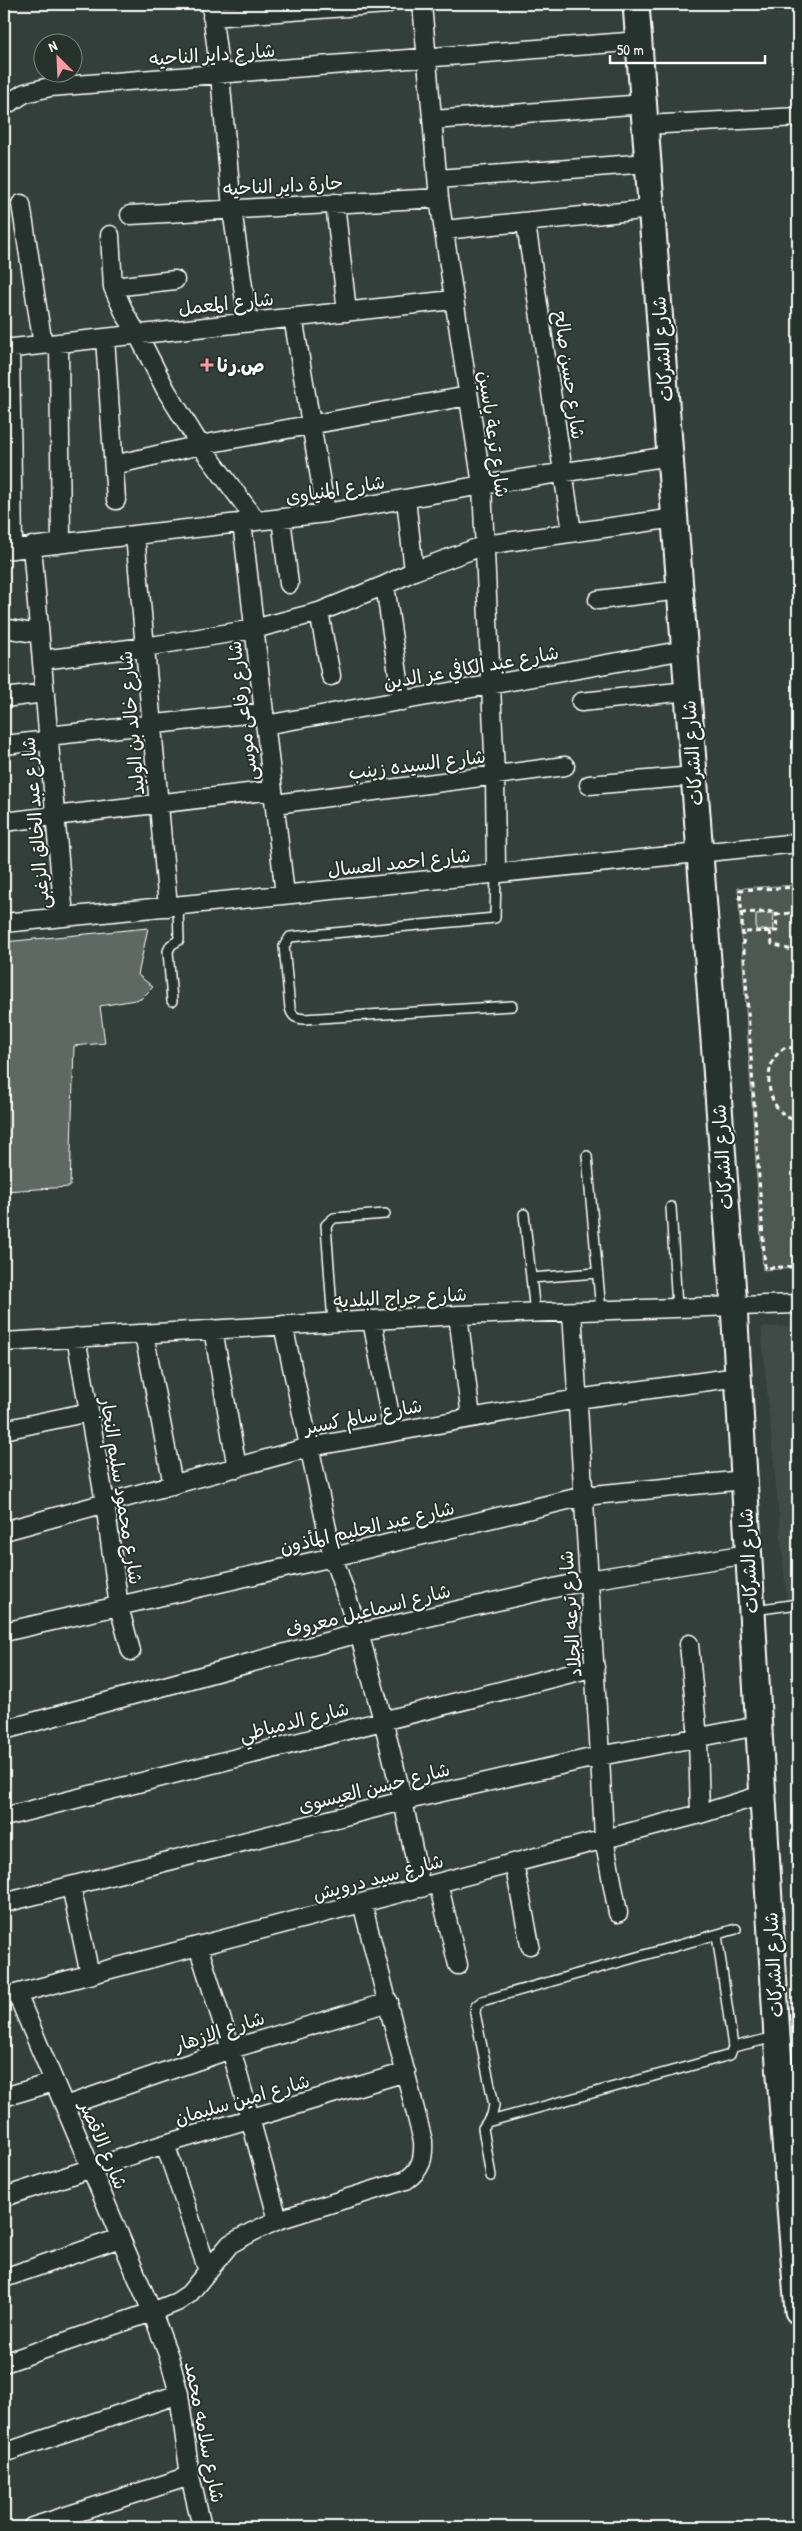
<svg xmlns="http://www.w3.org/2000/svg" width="802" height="2531" font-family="'Patrick Hand','Playpen Sans Arabic',sans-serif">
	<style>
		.built { fill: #404c47 }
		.green { fill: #4d5853; stroke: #a6aca9 }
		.building { fill: #5f6964; stroke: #fff }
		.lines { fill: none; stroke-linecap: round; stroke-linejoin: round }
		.service-casing { stroke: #fff; stroke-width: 12 }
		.minor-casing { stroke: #fff; stroke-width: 21 }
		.secondary-casing { stroke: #fff; stroke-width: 29 }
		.path { stroke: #fff; stroke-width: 3; stroke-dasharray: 5 4; stroke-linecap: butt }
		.service { stroke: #26332d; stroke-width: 9 }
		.minor { stroke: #26332d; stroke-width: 18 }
		.secondary { stroke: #26332d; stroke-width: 25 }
		.poi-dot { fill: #ff9aa2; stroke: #26332d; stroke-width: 2 }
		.labels { text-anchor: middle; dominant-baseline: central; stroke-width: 4; stroke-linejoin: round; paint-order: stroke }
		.street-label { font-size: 19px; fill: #fff; stroke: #26332d }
		.poi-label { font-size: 19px; font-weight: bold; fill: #fff; stroke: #26332d; text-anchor: start }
	</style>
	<rect width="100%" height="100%" fill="#333f3a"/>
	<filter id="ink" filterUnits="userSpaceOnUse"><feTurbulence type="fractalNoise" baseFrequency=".02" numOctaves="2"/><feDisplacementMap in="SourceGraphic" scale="10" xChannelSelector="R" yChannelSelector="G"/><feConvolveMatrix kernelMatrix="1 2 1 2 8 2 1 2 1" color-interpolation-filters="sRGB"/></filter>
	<g filter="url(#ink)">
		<path class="built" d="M798,1326V1611L788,1612L761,1327Z"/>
		<path class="green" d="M798,885V1268L763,1270L738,888Z"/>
		<path class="building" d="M773,913L774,930H756V914Z
			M148,928L138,975L153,987L141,999L100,1006L105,1043L74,1046L70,1187L4,1191V942Z"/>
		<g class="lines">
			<g class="service-casing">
				<path id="service" d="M496,873L495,918L290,937L284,946L290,1008C292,1016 295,1018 304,1019L512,1006
					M172,1001L168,951L171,945L179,940L178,906
					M587,1156L601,1311
					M671,1207L677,1308
					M524,1214L535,1313
					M531,1278L597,1273
					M333,1323L326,1225L334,1218L385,1214
					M754,1610L798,1604
					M733,2047L776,2037
					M487,2122L730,2055L733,2047L717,1935
					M491,2176L483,2128L492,2115L494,2105L475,2013L476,2006L482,2001L736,1929"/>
			</g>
			<g class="minor-casing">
				<path id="minor" d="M211,4L220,75L232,209L248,322
					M422,4L439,198L482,485L495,775L496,873
					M212,17L387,4
					M4,106L25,93L50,87L639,41
					M433,120L644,104
					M645,125L798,117
					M438,179L648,163
					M335,203L347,312
					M21,204L43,345
					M130,215L439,198
					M526,224L572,532
					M444,230L652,209
					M110,235L113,287L125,314L137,333L166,390L200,445L256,520
					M113,287L175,280
					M293,317L326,513
					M105,338L116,500
					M59,343L61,543
					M10,348L13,548
					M4,349L453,300
					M114,465L200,445L468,396
					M406,499L414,571
					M281,518L289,584
					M242,522L285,895
					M135,535L168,907
					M32,546L64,917
					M4,550L326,513L482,485L670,456
					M385,585L402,701
					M598,600L680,590
					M319,612L331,676
					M4,628L39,634
					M42,660L145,647L254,629L319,612L385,585L414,571L485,545L675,518
					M4,698L45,693
					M581,702L688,691
					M265,725L685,650
					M48,736L264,712
					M4,745L49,740
					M589,785L694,776
					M275,804L565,766
					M4,822L273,790
					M4,923L798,843
					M572,1312L600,1756L604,1839L618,1913
					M458,1315L471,1417
					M372,1320L393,1432
					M283,1325L333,1557L359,1633L383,1720L403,1801L421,1888
					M213,1329L237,1468
					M144,1334L173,1485
					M76,1337L105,1503L119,1607L131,1651
					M4,1342L458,1315L798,1304
					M4,1430L89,1412
					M4,1531L310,1447L577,1399L738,1377
					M4,1632L333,1557L584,1496L744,1480
					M689,1644L698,1738L700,1814
					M4,1730L359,1633L589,1580L748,1554
					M4,1817L595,1667
					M514,1863L530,1945
					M438,1883L458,1965
					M71,1886L90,1975
					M4,1903L403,1801L600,1756L758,1726
					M198,1946L231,2049L278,2220
					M4,1997L700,1814L762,1795
					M4,2097L54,2082
					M65,2106L231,2049L389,2002
					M165,2144L208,2271
					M4,2197L165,2144L406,2072
					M4,2278L120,2238
					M4,2363L152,2312L17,1994
					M4,2453L179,2394
					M32,2527L190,2476
					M202,2527L190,2476L179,2394L169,2357L152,2312L177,2302L189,2294L230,2244L252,2232L278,2220L406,2180C421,2170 424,2159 423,2141L362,1903"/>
			</g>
			<g class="secondary-casing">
				<path id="secondary" d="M636,4L734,1306L777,2037L798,2311"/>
			</g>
			<path class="path" d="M798,887L740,890L765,1268L798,1266
				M741,913L776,911L777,931L743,932
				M776,915L798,912
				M770,931L772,944L798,952
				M798,1101L795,1096L797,1054L793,1048L786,1047C760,1061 765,1110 792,1119L798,1117"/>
			<use href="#service" class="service"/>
			<use href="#minor" class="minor"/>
			<use href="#secondary" class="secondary"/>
		</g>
	</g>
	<path class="poi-dot" d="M204.5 357.5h5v5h5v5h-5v5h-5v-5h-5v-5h5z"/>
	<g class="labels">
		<g class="street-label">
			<text transform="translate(212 54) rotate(-4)">شارع داير الناحيه</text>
			<text transform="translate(283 185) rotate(-3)">حارة داير الناحيه</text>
			<text transform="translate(226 303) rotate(-6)">شارع المعمل</text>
			<text transform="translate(662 349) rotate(-94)">شارع الشركات</text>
			<text transform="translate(570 375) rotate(82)">شارع حسن صالح</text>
			<text transform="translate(494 434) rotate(82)">شارع ترعة ياسين</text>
			<text transform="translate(335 489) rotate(-9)">شارع المنياوى</text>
			<text transform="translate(471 667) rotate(-10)">شارع عبد الكافي عز الدين</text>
			<text transform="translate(242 711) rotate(-97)">شارع رفاعى موسى</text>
			<text transform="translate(131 723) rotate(-95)">شارع خالد بن الوليد</text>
			<text transform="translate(692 753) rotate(-94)">شارع الشركات</text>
			<text transform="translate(417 764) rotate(-7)">شارع السيده زينب</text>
			<text transform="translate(35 823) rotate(-95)">شارع عبد الخالق الزغبى</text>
			<text transform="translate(399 862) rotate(-6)">شارع احمد العسال</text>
			<text transform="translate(722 1157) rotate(-94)">شارع الشركات</text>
			<text transform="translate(400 1297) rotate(-3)">شارع جراج البلديه</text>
			<text transform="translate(363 1416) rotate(-11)">شارع سالم كسبر</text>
			<text transform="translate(122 1491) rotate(81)">شارع محمود سليم النجار</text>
			<text transform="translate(367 1527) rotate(-13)">شارع عبد الحليم المأذون</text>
			<text transform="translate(748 1561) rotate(-93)">شارع الشركات</text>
			<text transform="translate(368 1610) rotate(-14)">شارع اسماعيل معروف</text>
			<text transform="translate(570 1614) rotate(-94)">شارع ترعه الجلاد</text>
			<text transform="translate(294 1721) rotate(-14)">شارع الدمياطي</text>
			<text transform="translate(374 1787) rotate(-14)">شارع حسن العيسوى</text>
			<text transform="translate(378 1877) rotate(-15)">شارع سيد درويش</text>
			<text transform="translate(773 1965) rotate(-93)">شارع الشركات</text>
			<text transform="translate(219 2031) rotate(-18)">شارع الازهار</text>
			<text transform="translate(242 2099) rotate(-16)">شارع امين سليمان</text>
			<text transform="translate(104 2145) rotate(67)">شارع الاقصر</text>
			<text transform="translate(205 2432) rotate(79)">شارع سلامه محمد</text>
		</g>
		<g class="poi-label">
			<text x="217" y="365">ص.رنا</text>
		</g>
	</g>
	<rect width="802" height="2531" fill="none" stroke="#26332d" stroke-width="20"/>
	<rect x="10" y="10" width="782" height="2511" fill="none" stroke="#fff" stroke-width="2" filter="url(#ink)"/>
	<g transform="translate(58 58) rotate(336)"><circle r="24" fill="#26332d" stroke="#7d8581"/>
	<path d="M0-4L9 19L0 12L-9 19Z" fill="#ff9aa2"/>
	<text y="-8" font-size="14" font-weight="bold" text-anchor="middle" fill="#ffffff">N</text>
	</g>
	<path d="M610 55v8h155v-8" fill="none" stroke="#ffffff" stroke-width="2.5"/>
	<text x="617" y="55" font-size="15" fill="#ffffff" stroke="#26332d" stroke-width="4" paint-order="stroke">50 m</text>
</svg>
